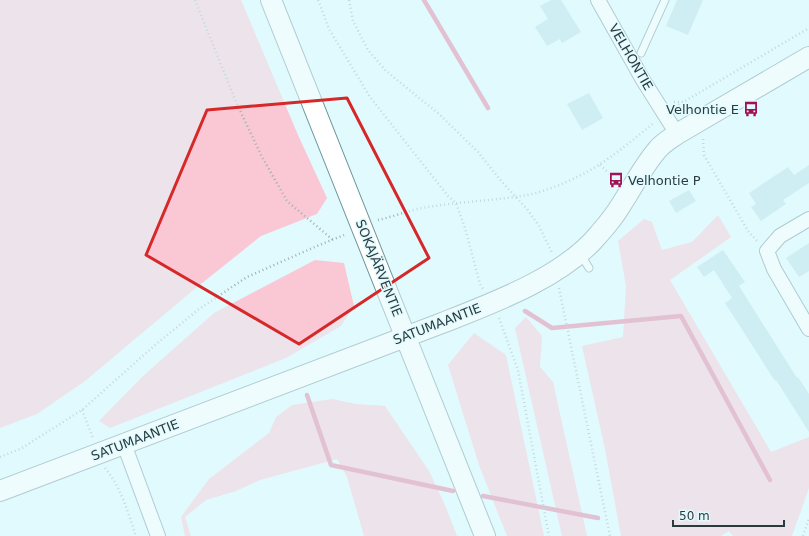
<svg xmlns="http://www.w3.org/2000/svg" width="809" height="536" font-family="'DejaVu Sans',sans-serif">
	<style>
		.green { fill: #fac7d5 }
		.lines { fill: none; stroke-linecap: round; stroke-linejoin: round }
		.stream { stroke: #e27f9e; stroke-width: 4.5 }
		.building { fill: #b7e0e6 }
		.lane-casing { stroke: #6f969d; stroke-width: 9 }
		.street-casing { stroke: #6f969d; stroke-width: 16 }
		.secondary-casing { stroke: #6f969d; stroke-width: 22 }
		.path { stroke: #9cb2b6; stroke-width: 2.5; stroke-dasharray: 1 3; stroke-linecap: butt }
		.lane { stroke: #fff; stroke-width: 7 }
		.street { stroke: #fff; stroke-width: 14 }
		.secondary { stroke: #fff; stroke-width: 20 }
		.marked { fill: none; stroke: #d62828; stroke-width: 3; stroke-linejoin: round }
		.labels { text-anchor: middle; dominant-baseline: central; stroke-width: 3; stroke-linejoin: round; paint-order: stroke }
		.street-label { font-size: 13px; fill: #2a3b3e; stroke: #e1fafe }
		.poi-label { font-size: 13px; fill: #2a3b3e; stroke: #e1fafe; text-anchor: end }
	</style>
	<rect width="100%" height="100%" fill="#e1fafe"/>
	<path class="green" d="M0,0H241L298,135L327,198L317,214L261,236L191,292L85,381L37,414L0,428Z
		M718,215L731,237L670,280L771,452L809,437V488L792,536H733L729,531L721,536H621L605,449L582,346L623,337L626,286L618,241L644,219L652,222L662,250L692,242Z
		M315,260L344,263L354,306L341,326L286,358L110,428L99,421L142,377L214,313Z
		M526,317L542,336L540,367L553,382L587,536H562L515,328Z
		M474,333L506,355L544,536H507L479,465L448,365Z
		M332,399L356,404L385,406L429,471L445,505L457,536H364L347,477L337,459L260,480L236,491L206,500L185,517L191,536H185L181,517L209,479L269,433L276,417L292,405Z"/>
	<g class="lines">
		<path class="stream" d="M424,0L488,108
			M525,311L552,328L681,316L770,480
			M307,395L331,465L453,491
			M483,496L598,518"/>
	</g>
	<path class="building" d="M551,0H561L581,32L562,43L560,39L547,46L535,27L548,19L540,6Z
		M677,0H703L688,35L666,26Z
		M589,93L603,118L582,130L567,104Z
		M809,165V183L783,200L786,204L761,221L751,207L756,204L749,193L788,167L794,175Z
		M689,190L696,201L676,213L669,201Z
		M809,243V271L799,277L786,258Z
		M723,250L745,282L739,286L797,378L798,377L809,394V432L776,380L775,381L725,303L732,298L714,270L704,277L697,267Z"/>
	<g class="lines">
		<g class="lane-casing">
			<path id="lane" d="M641,53L665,0
				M581,255L589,268"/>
		</g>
		<g class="street-casing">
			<path id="street" d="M598,0L643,80L677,134
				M809,219L780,236L767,251L774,269L809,329
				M124,444L158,536"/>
		</g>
		<g class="secondary-casing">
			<path id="secondary" d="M271,0L485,536
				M0,491L442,323C493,303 564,277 599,234C607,225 615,215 621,205C633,187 643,166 658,149C663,143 670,139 677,134L809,57"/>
		</g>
		<path class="path" d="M195,0L236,102L261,155L287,201L333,240
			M318,0L329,29L370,97L448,196L456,203L465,228L480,284L483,289
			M349,0L353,21L368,50L386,71L439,114L478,152L502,182L527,209L539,226L552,253
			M674,102H684L688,108
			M675,107L809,28
			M703,139L704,155L748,231L758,242
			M600,165L616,180
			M378,220C392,217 407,211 422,208C455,202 488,201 522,196C541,193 561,185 579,176C606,163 630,142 654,123
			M559,288L610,536
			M499,318L518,370L549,536
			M82,410L93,438
			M0,457L22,448L82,410L154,346L199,309L247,277L317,246L344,235
			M105,468C121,487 128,513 136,536
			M803,536L809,518"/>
		<use href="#lane" class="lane"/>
		<use href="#street" class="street"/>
		<use href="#secondary" class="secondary"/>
	</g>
	<path d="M0 0H809V536H0ZM347,98L429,258L299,344L146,255L207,110Z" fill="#e1fafe" fill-opacity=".55" fill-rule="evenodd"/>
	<path class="marked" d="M347,98L429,258L299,344L146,255L207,110Z"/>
	<defs>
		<g id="bus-bare" transform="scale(1.2)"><path d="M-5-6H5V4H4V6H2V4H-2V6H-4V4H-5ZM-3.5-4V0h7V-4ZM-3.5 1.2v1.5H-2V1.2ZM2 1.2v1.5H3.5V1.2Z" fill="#a21155" stroke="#e1fafe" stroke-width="2.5" paint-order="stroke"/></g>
	</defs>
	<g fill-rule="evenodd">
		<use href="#bus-bare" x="751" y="109"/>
		<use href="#bus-bare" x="616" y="180"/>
	</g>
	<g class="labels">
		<g class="street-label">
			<text transform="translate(631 57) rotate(60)">VELHONTIE</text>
			<text transform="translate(379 268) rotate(68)">SOKAJÄRVENTIE</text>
			<text transform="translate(437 324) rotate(-21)">SATUMAANTIE</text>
			<text transform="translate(135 440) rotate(-21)">SATUMAANTIE</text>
		</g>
		<g class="poi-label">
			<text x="739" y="109">Velhontie E</text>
			<text x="628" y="180" text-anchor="start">Velhontie P</text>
		</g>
	</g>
	<path d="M673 520v6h111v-6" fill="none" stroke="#2a3b3e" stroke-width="2"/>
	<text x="679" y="520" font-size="12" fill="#2a3b3e" stroke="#e1fafe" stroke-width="3" paint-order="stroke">50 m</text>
</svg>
